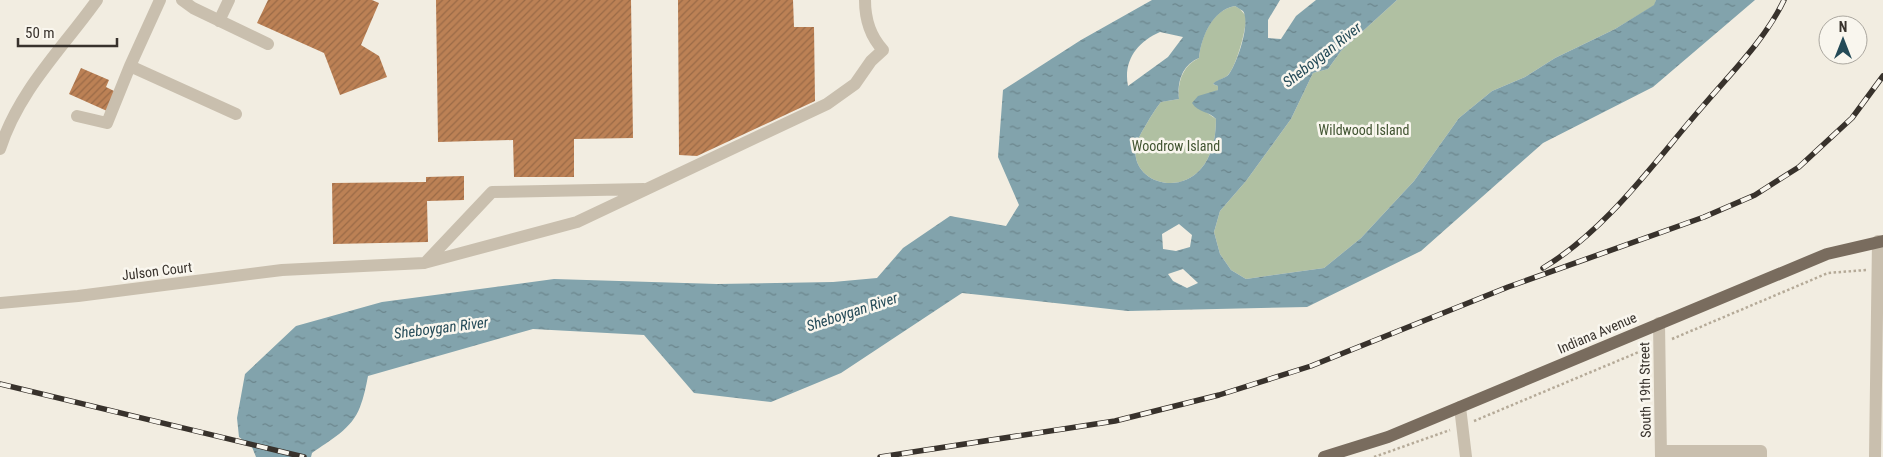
<svg xmlns="http://www.w3.org/2000/svg" width="1883" height="457" font-family="'Roboto Condensed',sans-serif">
	<style>
		.green { fill: #b0c0a2 }
		.water { fill: url(#water-ripples); fill-rule: evenodd }
		.building { fill: url(#building-hatch) }
		.lines { fill: none; stroke-linecap: round; stroke-linejoin: round }
		.path { stroke: #b5aa98; stroke-width: 2.5; stroke-dasharray: 2.5 2.5; stroke-linecap: butt }
		.minor { stroke: #c9bfae; stroke-width: 12 }
		.major { stroke: #796c5e; stroke-width: 12 }
		.rail-casing { stroke: #38322c; stroke-width: 5.5 }
		.rail { stroke: #f9f6ee; stroke-width: 4; stroke-dasharray: 11; stroke-linecap: butt }
		.labels { text-anchor: middle; dominant-baseline: central; stroke-width: 5; stroke-linejoin: round; paint-order: stroke }
		.park-label { font-size: 14px; fill: #415431; stroke: #f9f6ee }
		.street-label { font-size: 14px; fill: #38322c; stroke: #f9f6ee }
		.water-label { font-size: 15px; font-style: italic; fill: #244a57; stroke: #f9f6ee }
	</style>
	<defs>
		<pattern id="water-ripples" width="26" height="14" patternUnits="userSpaceOnUse" patternTransform="scale(1.25)"><rect width="26" height="14" fill="#82a3ac"/><path d="M2 4q2-2 4 0t4 0M15 11q2-2 4 0t4 0" fill="none" stroke="#6b858c"/></pattern>
		<pattern id="building-hatch" width="6" height="6" patternUnits="userSpaceOnUse" patternTransform="scale(1.25)"><rect width="6" height="6" fill="#bc8155"/><path d="M-1 1l2-2M0 6l6-6M5 7l2-2" fill="none" stroke="#9a6a47"/></pattern>
	</defs>
	<rect width="100%" height="100%" fill="#f2ede1"/>
	<path class="green" d="M1397,0H1656L1655,5L1615,29L1555,58L1525,77L1492,91L1459,118L1414,181L1361,238L1324,268L1246,279L1231,270L1220,254L1214,232L1220,211L1246,181L1291,119L1313,73L1328,69L1341,51Z
		M1235,6L1240,9L1246,16C1247,27 1236,69 1227,76C1223,79 1217,80 1213,84L1218,86V90L1213,93L1206,112L1216,119C1216,211 1122,190 1137,142C1140,134 1155,109 1161,102L1179,99C1177,82 1183,65 1199,58C1201,37 1212,10 1235,6Z"/>
	<path class="water" d="M1152,0H1280L1268,20V38L1281,39L1296,16L1316,0H1397L1341,51L1328,69L1313,73L1291,119L1246,181L1220,211L1214,232L1220,254L1231,270L1246,279L1324,268L1361,238L1414,181L1459,118L1492,91L1525,77L1555,58L1615,29L1654,5L1656,0H1755L1653,87L1543,143L1421,251L1307,307L1128,311L962,293L841,373L771,402L694,393L644,335L533,329L368,376C366,386 364,397 360,407C352,429 330,440 312,453L311,457H256L252,447L239,437L237,418L245,374L296,326L382,302L554,279L717,284L833,282L877,278L903,248L950,216L1006,226L1019,205L998,157L1003,90L1081,40ZM1235,6L1243,11C1251,23 1237,63 1229,74C1225,79 1217,79 1213,84L1218,86V90L1198,96L1192,103C1198,113 1209,111 1216,119C1216,211 1122,190 1137,142C1140,134 1155,109 1161,102L1179,99C1177,82 1182,65 1199,58C1201,38 1212,10 1235,6ZM1160,32L1183,37L1168,57L1128,86C1123,61 1137,42 1160,32ZM1179,224L1192,235L1190,247L1176,251L1163,249L1162,234ZM1183,269L1197,282L1198,283L1187,288L1173,281L1168,274Z"/>
	<path class="building" d="M268,0H372L379,3L361,45L379,56L387,77L340,95L324,53L257,23Z
		M436,0H631L633,138L574,139V177H514L513,140L438,142Z
		M678,0H793L794,27H814L815,101L697,156L679,155Z
		M81,68L109,80L106,87L116,92L107,111L69,94Z
		M464,176V200L427,201L428,242L333,244L332,183L426,182V177Z"/>
	<g class="lines">
		<path class="path" d="M1672,339L1828,273L1866,270
			M1474,421L1646,349
			M1374,457L1450,430"/>
		<path class="minor" d="M160,0L130,66L236,114
			M182,0L193,8L268,44
			M219,21L229,0
			M77,116L107,123L130,66
			M0,149C19,90 62,49 97,0
			M425,263L492,192L644,189
			M0,303L78,296L282,270L424,263L577,222L827,104L855,84L871,61L883,50C870,36 865,19 865,0
			M1659,323L1661,457
			M1460,407L1466,457
			M1661,451H1761V457
			M1875,457L1878,241"/>
		<path class="major" d="M1324,457L1388,437L1827,254L1883,241"/>
		<g class="rail-casing">
			<path id="rail" d="M1543,268C1608,229 1654,162 1703,106C1731,73 1765,40 1784,0
				M0,384L304,457
				M880,457L1115,421L1219,395L1311,366L1508,287L1704,217L1755,195L1799,167L1852,118L1883,76"/>
		</g>
		<use href="#rail" class="rail"/>
	</g>
	<g class="labels">
		<g class="park-label">
			<text x="1364" y="130">Wildwood Island</text>
			<text x="1176" y="146">Woodrow Island</text>
		</g>
		<g class="street-label">
			<text transform="translate(157 271) rotate(-7)">Julson Court</text>
			<text transform="translate(1597 333) rotate(-23)">Indiana Avenue</text>
			<text transform="translate(1645 390) rotate(-91)">South 19th Street</text>
		</g>
		<g class="water-label">
			<text transform="translate(1322 55) rotate(-38)">Sheboygan River</text>
			<text transform="translate(852 312) rotate(-18)">Sheboygan River</text>
			<text transform="translate(441 328) rotate(-7)">Sheboygan River</text>
		</g>
	</g>
	<g transform="translate(1843 40)"><circle r="24" fill="#f9f6ee" stroke="#aca8a0"/>
	<path d="M0-4L9 19L0 12L-9 19Z" fill="#244a57"/>
	<text y="-8" font-size="14" font-weight="bold" text-anchor="middle" fill="#38322c">N</text>
	</g>
	<path d="M18 38v8h99v-8" fill="none" stroke="#38322c" stroke-width="2.5"/>
	<text x="25" y="38" font-size="15" fill="#38322c" stroke="#f9f6ee" stroke-width="4" paint-order="stroke">50 m</text>
</svg>
